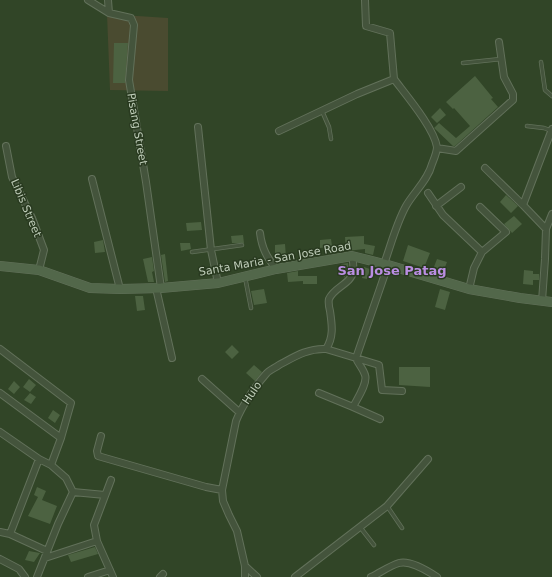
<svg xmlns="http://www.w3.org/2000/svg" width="552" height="577" font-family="'DejaVu Sans',sans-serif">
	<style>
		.green { fill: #4a4b30 }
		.building { fill: #4c6241 }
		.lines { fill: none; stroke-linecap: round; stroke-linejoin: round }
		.service-casing { stroke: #62715a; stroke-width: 4.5 }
		.minor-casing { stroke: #62715a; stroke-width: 8 }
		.secondary-casing { stroke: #62715a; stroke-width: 10 }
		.service { stroke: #44543c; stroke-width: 3 }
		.minor { stroke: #44543c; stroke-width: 6 }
		.secondary { stroke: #52674a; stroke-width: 9 }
		.labels { text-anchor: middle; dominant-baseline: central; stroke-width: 3; stroke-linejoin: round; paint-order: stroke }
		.street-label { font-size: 11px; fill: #bfcdb9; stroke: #293a20 }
		.quarter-label { font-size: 13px; font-weight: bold; fill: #ba8ee2; stroke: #293a20 }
	</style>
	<rect width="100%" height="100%" fill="#314527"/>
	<path class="green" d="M107,14L168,18V91L110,90Z"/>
	<path class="building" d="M114,43H128L125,83H113Z
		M475,76L493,98L491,99L498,107L455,146H453L434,128L439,123L456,138L470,126L454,108L453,109L446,102Z
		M440,108L446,115L437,123L431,117Z
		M506,195L518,206L511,213L500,202Z
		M514,216L522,224L512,233L504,224Z
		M201,222L202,230L187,231L186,223Z
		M243,235L244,243H232L231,236Z
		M364,236V244L375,246L373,255L365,253V249L346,251L345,237Z
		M331,239L332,246L320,248V240Z
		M103,240L105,252L95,253L94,242Z
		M180,243H190L191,249L181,251Z
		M285,244L286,257L292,256L293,260L277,262L275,260V245Z
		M408,245L430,253L424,268L403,261Z
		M165,254L168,281L165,282L161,255Z
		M152,257L154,271L152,272L154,282H148L143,259Z
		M437,259L447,262L442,275L432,272Z
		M348,263L349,271L344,278L341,264Z
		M364,267L370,269L367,279L362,278Z
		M524,270L533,271V274H539V280H533V285L523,284Z
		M298,271V276H317V284H303V281L288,282L287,273Z
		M264,289L267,303L254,305L251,291Z
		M440,289L450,292L445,310L435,307Z
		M135,296H143L145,310L137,311Z
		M232,345L239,352L232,359L225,352Z
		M254,365L262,372L255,381L246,373Z
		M399,367H430V387L399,385Z
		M29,379L36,385L30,392L23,387Z
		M14,381L20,387L14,394L8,389Z
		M30,393L36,397L31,404L24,400Z
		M53,410L60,415L55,423L48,418Z
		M37,487L46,491L42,500L57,506L50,524L28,516L38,497L34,495Z
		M95,547L98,554L71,562L68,555Z
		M29,551L40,553L34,562L25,560Z"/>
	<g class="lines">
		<g class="service-casing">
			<path id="service" d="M541,62L545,90L552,96
				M463,63L501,59
				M322,111L329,127L331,139
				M527,126L544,128L552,131
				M192,252L242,245
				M245,277L251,308
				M387,506L402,528
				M360,527L374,545"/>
		</g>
		<g class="minor-casing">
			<path id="minor" d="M88,0L109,13L131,18L134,25L129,80L146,182L161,288
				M108,0L109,13
				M365,0L366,26L390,33L394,79
				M198,127L211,250L218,283
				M279,131L357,94L394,79C406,95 434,128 437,147C437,152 434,159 432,164C428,180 414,192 406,206C396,224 391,245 384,264
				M6,146L12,177L32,218L44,250L39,270
				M437,148L456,151L513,100V94L504,77L499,42
				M485,168L523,205
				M92,179L120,289
				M428,193L443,215L482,252
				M436,206L461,187
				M546,229L523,205L552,129
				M260,233C262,249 267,257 276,269
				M388,265L356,358L379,365L382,390L402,391
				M156,288L172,358
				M469,289L474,268L482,252L506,232L480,207
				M542,301L545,259L546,229L552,214
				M0,349L71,403L61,438L51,465
				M202,379L239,412
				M0,393L61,438
				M319,393L353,407C357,399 368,383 365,375C363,368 358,364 356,358L326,349
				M353,407L380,419
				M0,432L39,459L51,465L66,478L73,492L105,495
				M101,436L97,451L98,456L206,487L222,490
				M111,480L94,525L97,541L113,577
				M0,532L10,534L47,551
				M10,534L39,459
				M45,558L97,541
				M0,559L19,569L25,577
				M245,566L257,577
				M37,577L58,524L73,492
				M88,577L110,570
				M160,577L163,574
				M245,577V566L237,531L229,515L223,501L222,490L236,421C242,406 255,386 266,374C269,370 275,368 279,365C294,357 308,348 326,349C334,337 332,325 330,311C329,307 328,303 329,299C334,287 351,284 353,272C354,267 353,261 352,256
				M295,577L387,506L428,459
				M371,577C380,573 389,566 399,563C410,560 428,571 437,577"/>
		</g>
		<g class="secondary-casing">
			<path id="secondary" d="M0,266L39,270L90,288L120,289L161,288L218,283L276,269L352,256L388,265L469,289L520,298L552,302"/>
		</g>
		<use href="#service" class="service"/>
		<use href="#minor" class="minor"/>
		<use href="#secondary" class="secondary"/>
	</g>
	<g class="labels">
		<g class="street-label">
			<text transform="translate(137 129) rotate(80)">Pisang Street</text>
			<text transform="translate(26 208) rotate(67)">Libis Street</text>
			<text transform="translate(275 259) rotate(-10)">Santa Maria - San Jose Road</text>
			<text transform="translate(252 393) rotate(-56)">Hulo</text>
		</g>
		<g class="quarter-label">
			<text x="392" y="270">San Jose Patag</text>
		</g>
	</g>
</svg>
